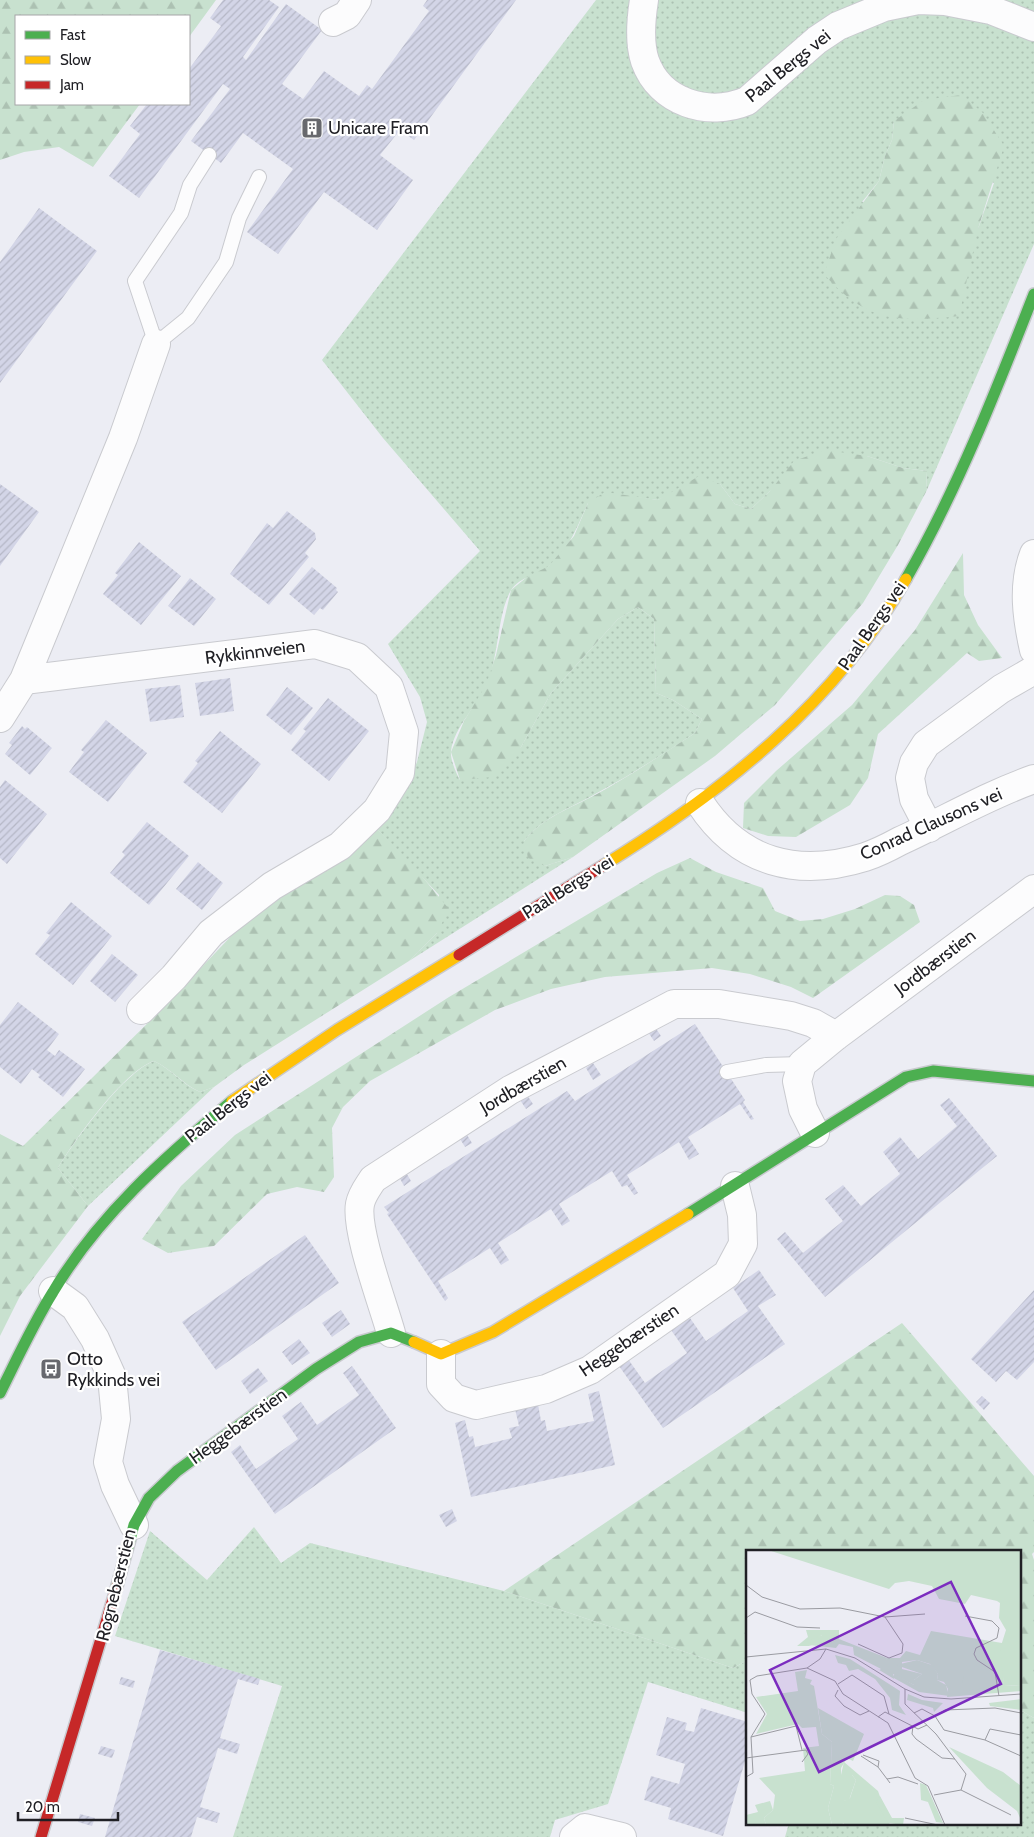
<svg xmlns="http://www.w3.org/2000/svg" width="1034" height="1837" font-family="Cabin,sans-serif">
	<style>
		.grass { fill: url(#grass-dots); fill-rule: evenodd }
		.forest { fill: url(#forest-firs) }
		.building { fill: url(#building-hatch) }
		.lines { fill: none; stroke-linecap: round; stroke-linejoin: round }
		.lane-casing { stroke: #c9cacf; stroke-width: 16 }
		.street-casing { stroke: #c9cacf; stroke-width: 30 }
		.fast-casing { stroke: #c9cacf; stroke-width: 14 }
		.slow-casing { stroke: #c9cacf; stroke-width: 14 }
		.jam-casing { stroke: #c9cacf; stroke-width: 14 }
		.lane { stroke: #fcfcfd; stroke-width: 14 }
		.street { stroke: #fcfcfd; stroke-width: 28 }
		.fast { stroke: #4caf50; stroke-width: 11 }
		.slow { stroke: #ffc107; stroke-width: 11 }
		.jam { stroke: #c62828; stroke-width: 11 }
		.labels { text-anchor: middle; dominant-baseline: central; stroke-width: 4.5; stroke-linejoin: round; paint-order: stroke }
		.street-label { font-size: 18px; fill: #202025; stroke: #fff }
		.poi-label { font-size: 18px; fill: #202025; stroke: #fff; text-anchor: start }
		.inset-road { fill: none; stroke: #9a9ba1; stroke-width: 1 }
		.view { fill: #7b2cbf; fill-opacity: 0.15; stroke: #7b2cbf; stroke-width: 2.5 }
		.inset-edge { fill: none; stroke: #202025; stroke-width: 2.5 }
	</style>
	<defs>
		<pattern id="grass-dots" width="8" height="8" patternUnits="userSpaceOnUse" patternTransform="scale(1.25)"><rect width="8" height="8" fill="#c8e1cf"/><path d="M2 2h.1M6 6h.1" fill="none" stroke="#acc1b2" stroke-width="1.8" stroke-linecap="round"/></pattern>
		<pattern id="forest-firs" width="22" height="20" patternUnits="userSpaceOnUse" patternTransform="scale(1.25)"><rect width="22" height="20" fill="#c8e1cf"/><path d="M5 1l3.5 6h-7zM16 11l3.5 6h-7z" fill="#acc1b2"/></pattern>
		<pattern id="building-hatch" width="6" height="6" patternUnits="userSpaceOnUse" patternTransform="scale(1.25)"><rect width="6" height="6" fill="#d3d5e7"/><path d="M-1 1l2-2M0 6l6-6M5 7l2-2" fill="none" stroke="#b5b7c6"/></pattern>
	</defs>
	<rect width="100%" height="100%" fill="#ecedf4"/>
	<path class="grass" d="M596,0H1034V244L926,492L927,471L903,468L867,456L770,491L751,509L735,504L720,484L671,494L658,500L634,497L588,503C579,523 567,554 548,567C537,575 517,578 510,592C497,617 499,656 487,684C478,705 454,727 451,751C450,759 456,773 460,780L521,747L551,693L618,619L638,607L654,619L656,693L673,700L702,719L695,733C663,754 631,775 597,793C571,808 543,817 524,841L545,866L573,857L409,961L437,933L439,895L375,827L399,802L417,762L427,722L420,697L388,644L480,551L383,438L322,360ZM894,121L994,183L978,229L862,202L879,181L885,156L892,140Z
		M154,1061C173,1070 180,1083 200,1092L214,1087L88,1206L58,1168C75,1140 124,1072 154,1061Z
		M254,1527L281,1563L310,1543L504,1591L733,1668L748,1660V1713L648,1682L608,1804L555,1820L550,1837H233L282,1686L115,1636L150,1531L207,1580Z
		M1020,1710L1034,1718V1837H785L789,1823H1020Z"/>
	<path class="forest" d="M0,0H216L189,37V16H16V104H140L93,167L59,147L24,152L0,160Z
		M961,95L983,113L1004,146L978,229L959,316C898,322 867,323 824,274L836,239L879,181L885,156L892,140L894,121L924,100Z
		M825,450L867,456L903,468L927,471L926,492L898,545L863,603L775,705L715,756L573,857L545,866L528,858L524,841C543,817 571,808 597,794C631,775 663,754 695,733L702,719L673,700L656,693L654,619L638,607L618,619L551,693L521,747L492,777L460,780L451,752L464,721L486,685L496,655L511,590L527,577L549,566L574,536L588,503L605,492L658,500L699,476L720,484L735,504L751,509L770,491L794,461Z
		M963,553L964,595L978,625L1002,658L979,661L967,653L878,734L868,778L850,805L796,837L768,836L743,828L744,803L776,771L852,705L915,630Z
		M375,827L415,868L449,909L437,933L409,961L244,1065L214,1087L200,1092C181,1083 173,1070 154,1061C124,1071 75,1139 58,1168L88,1206L20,1296L0,1336V1134L23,1146L158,1013L236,931Z
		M690,858L716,872L763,888L775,911L800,921L823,919L855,909L885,895L900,896L914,905L920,922L813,998L791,987L750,974L712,968L605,977L551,989L495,1010L370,1081L343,1107L332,1128L334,1177L324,1192L297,1187L267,1194L214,1246L168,1253L142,1239L181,1186L235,1135L449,997L657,873Z
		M902,1323L1034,1476V1552L1032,1554L1034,1560V1718L1020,1710V1551H748V1660L733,1668L504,1591Z"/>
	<path class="building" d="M223,0H269L279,7L243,57L246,60L286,4L322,30L282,84L303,99L324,71L359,96L367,85L372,89L429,11L423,6L427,0H516L414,140L400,130L380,155L413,180L377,230L324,192L278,254L247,232L293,169L243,133L221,163L191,141L230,89L223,84L139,198L109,176L140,134L130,126L147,104H189V69L221,26L210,18Z
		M39,208L97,251L0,383V262Z
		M0,484L39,512L0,566Z
		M287,511L315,533L316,539L305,553L309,557L269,605L230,574L267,523L273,528Z
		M139,542L181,576L141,625L103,594L118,575L115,573Z
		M312,567L337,588L336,590L338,592L323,610L320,608L314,615L289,594Z
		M190,578L216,599L194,626L168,606Z
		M230,678L234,711L200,716L195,683Z
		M180,685L184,717L150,722L145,689Z
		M287,687L313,708L291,735L266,715Z
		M328,698L369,731L329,781L291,750L306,731L303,729Z
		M106,720L147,753L108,802L69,772L84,752L81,750Z
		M22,726L25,729L27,727L52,748L30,775L5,754L12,745L9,743Z
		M220,731L261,764L222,813L183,782L198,763L195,761Z
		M5,780L47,814L7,864L0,858V787Z
		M147,822L189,856L149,905L110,873L125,855L122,852Z
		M198,862L223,883L202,910L176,889Z
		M71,902L112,936L73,985L35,954L50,935L46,933Z
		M112,954L138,975L115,1002L90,981Z
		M18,1002L59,1034L47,1050L55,1056L59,1050L85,1069L63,1097L38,1077L40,1075L32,1069L21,1084L0,1067V1025Z
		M653,1024L661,1036L654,1041L646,1029Z
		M695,1024L745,1100L743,1102L754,1119L751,1120L740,1104L688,1137L699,1154L689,1160L679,1142L627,1175L638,1193L634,1195L627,1185L622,1187L612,1171L559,1204L570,1221L562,1226L551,1209L498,1243L509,1260L501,1265L490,1248L438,1281L448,1298L445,1301L387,1214L389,1213L384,1207L567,1091L575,1101Z
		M593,1063L601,1075L593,1080L586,1068Z
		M525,1092L533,1104L526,1109L518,1097Z
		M949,1098L997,1156L825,1297L777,1239L785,1232L803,1253L843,1221L825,1199L843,1185L861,1206L900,1174L883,1152L891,1145L900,1137L918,1159L957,1126L940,1105Z
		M464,1130L472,1143L465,1147L457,1134Z
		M404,1169L411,1181L404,1186L397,1173Z
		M305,1235L339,1283L216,1370L182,1322Z
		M759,1270L776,1295L758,1306L785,1344L663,1428L619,1366L628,1359L645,1383L687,1353L671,1330L690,1318L706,1341L748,1311L733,1288Z
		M1034,1290V1362L1017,1380L1006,1371L996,1382L971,1359Z
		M341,1310L350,1324L332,1337L322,1323Z
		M299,1339L310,1353L292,1365L282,1352Z
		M352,1366L396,1428L275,1514L231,1452L240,1445L256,1469L298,1439L282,1416L301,1402L317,1425L359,1395L343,1373Z
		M258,1368L268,1381L250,1394L241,1381Z
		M599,1391L615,1465L471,1497L455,1423L465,1420L469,1437L473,1436L475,1447L512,1438L509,1428L519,1426L515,1409L538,1404L541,1421L545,1420L547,1431L569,1426L594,1421L588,1394Z
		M982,1396L990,1403L984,1410L976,1402Z
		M452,1509L457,1521L446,1527L439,1515Z
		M160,1650L260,1679L258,1685L238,1679L220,1738L240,1744L237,1754L218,1748L200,1807L220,1813L217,1823L197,1817L191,1837H105Z
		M121,1677L135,1681L133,1688L119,1684Z
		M701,1708L748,1722V1751L723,1836L668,1819L671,1808L644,1800L651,1776L679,1784L685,1764L656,1755L667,1717L687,1723L685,1730L694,1732Z
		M101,1746L115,1750L112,1758L98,1754Z
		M80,1814L95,1818L92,1826L78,1822Z"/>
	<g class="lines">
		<g class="lane-casing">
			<path id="lane" d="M209,155L190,185L181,213L135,281L156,344L188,318L226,262L239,218L259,177
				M727,1072L766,1065L802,1064"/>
		</g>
		<g class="street-casing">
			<path id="street" d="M644,0C641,19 639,43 645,61C660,103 708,117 747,101L817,40L838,26L884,7L918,0L945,1L991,10L1034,27
				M333,22L347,15L357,0
				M1034,554C1022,585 1027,619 1034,650
				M24,680L315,644L357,657L389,687L404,732L400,773L377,810L340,846L272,886L211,933L174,977L141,1010
				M0,718L24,680L123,438L156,344
				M700,803C739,863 798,878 865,857C877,853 889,847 900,841C944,821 988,795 1034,779
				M929,828L914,799L910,778L914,763L926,744L1001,689L1034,670
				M815,1133L803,1109L797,1081L802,1064L836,1036L1034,889
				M53,1291L75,1307L95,1339L112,1377L116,1419L108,1462L115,1485L134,1525
				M391,1333C383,1304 355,1230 360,1204C362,1194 368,1187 373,1179L510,1090L674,1004H719L791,1016L813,1023L836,1036
				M441,1354V1384L454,1398L476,1405L546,1389L590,1370L727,1274L743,1244L742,1215L735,1186
				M574,1837L585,1828L622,1837"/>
		</g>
		<g class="fast-casing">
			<path id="fast" d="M906,579C958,488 996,391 1034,294
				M688,1214L906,1077L933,1071L1034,1081
				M0,1393C17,1359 33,1324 53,1292C98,1216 165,1157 232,1101
				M117,1586L134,1525L149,1498L177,1471L316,1369L359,1342L391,1333L414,1342"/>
		</g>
		<g class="slow-casing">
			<path id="slow" d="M604,865C724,791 835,703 906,579
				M232,1101L337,1030L459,955
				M414,1342L441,1354L493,1332L688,1214"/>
		</g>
		<g class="jam-casing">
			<path id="jam" d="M459,955L604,865
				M41,1837L117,1586"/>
		</g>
		<use href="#lane" class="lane"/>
		<use href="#street" class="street"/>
		<use href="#fast" class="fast"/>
		<use href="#slow" class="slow"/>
		<use href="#jam" class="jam"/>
	</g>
	<defs>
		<g id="building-square" transform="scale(1.125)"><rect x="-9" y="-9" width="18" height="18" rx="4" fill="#67686d" stroke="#fff"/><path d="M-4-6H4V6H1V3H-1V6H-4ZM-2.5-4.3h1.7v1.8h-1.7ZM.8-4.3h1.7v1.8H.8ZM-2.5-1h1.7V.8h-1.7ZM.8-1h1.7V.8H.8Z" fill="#fff"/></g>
		<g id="bus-square" transform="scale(1.125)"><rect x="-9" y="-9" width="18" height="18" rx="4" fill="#67686d" stroke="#fff"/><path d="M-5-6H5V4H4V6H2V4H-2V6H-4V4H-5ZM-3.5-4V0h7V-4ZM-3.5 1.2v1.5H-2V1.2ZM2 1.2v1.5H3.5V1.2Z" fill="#fff"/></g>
	</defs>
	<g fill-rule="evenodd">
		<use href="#building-square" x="312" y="128"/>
		<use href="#bus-square" x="51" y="1369"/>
	</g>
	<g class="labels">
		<g class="street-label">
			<text transform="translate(788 66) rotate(-39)">Paal Bergs vei</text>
			<text transform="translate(872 626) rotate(-55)">Paal Bergs vei</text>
			<text transform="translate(255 652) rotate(-7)">Rykkinnveien</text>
			<text transform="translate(931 824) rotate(-24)">Conrad Clausons vei</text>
			<text transform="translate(568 887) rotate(-32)">Paal Bergs vei</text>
			<text transform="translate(935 962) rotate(-37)">Jordbærstien</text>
			<text transform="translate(523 1085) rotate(-30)">Jordbærstien</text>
			<text transform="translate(228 1107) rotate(-38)">Paal Bergs vei</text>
			<text transform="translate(629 1340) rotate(-34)">Heggebærstien</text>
			<text transform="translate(238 1426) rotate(-36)">Heggebærstien</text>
			<text transform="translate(116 1585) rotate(-76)">Rognebærstien</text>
		</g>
		<g class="poi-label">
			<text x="328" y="128">Unicare Fram</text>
			<text x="67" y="1359">Otto<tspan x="67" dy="21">Rykkinds vei</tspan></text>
		</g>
	</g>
	<g transform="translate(746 1550)">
		<rect width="275" height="275" fill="#ecedf4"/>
		<path d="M60,80H76L77,84L63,95L66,96H51L62,87ZM185,81L256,93L258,136L275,135V141L201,147L202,139L198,132L191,130L192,124L184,114L171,110L156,112V119L176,124L168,130V135L147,124L148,129L130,118L134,120L141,108H154L160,101L174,105ZM61,120L59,128L66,130L64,134L68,136L76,184L86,192L84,234L88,236L82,258L86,275H20L18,268L27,260L29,245L13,228L59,221L57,198L73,196L70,177L56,178L52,174L10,184L21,164L10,147L52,141L49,122ZM98,212L132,241L144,275H98V251L104,248L110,230L106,225H95ZM174,233L180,235L197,273L190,272L182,252L175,250Z" fill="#c8e1cf"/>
		<path d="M22,0H275V135L258,136L254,99L260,80L253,68L254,53L251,51L225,45L219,54L193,49L186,36L163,31L149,33L143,39ZM76,80H93V89L141,108L137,120L108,105L107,97L93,94L90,98L63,95V91L76,85ZM89,105L104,109L154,141L153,155L160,165L146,160L144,148L129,129L112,119L103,121L100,115L92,113ZM171,110L186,115L192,124L191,130L200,135L203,146L173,142L146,127L149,124L168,135V130L176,124L150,115ZM218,126H236L241,134L239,138L220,141L216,133ZM162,144L176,150L197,153L188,162L187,158L161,150ZM275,149V160L244,156L243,153ZM72,158L118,184L107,211L101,208L95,218V225H106L110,230L103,250L98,251L99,273L93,275H86L82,258L88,236L84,234L86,192L76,184ZM203,197L257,222L275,236V270L271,261L241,238ZM134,246L146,268H158L157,275L142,273L130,252ZM24,251L27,260L18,268L20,275H0V265L12,262L9,255Z" fill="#c8e1cf"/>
		<path class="inset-road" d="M0,35L16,47L54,59L94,58L139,67L179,64M219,66L246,71L253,78L251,88L230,98L228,104L231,110L249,122L253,146M0,68L9,62L51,77L74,78M112,94L143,108L156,103L157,94L139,67M0,107L80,99L109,108L159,139L178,147L205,149L275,144M61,118L89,131L97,144L142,173L169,228L182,236L199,275M92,134L106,125L138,146L143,164M159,139V154L190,184L220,224L215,240L188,245M92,140L89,146L98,156L114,165L123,161M168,163L176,159L189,166M189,166L198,180L239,190L275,206M189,166L199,160L249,158L275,163M132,167L139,162L172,179L181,175M167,176L166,184L170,189L196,208L209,209M5,187L50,176L56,200M239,190L244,179L275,185M117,205L133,211L132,217M115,206L132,217L144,233M0,208L60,200L62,204L56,212M0,227L7,223L5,187L19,164L6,144L4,130L11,126L61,118L74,109L80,99M141,229L152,227L172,234M215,240L265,265M159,268L192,275M202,275H223"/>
		<path class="view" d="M205,32L255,134L73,222L24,120Z"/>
		<rect width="275" height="275" class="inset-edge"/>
	</g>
	<rect x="15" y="15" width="175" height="90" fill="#ffffff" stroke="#a6a6a8"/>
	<rect x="25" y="31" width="25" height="8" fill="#4caf50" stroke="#a6a6a8"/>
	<text x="60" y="40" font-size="15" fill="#202025">Fast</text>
	<rect x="25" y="56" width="25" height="8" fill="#ffc107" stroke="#a6a6a8"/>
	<text x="60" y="65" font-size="15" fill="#202025">Slow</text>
	<rect x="25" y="81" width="25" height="8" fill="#c62828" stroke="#a6a6a8"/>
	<text x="60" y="90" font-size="15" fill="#202025">Jam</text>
	<path d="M18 1812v8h100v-8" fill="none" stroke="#202025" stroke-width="2.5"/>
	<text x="25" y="1812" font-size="15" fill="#202025" stroke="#ffffff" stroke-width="4" paint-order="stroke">20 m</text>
</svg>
